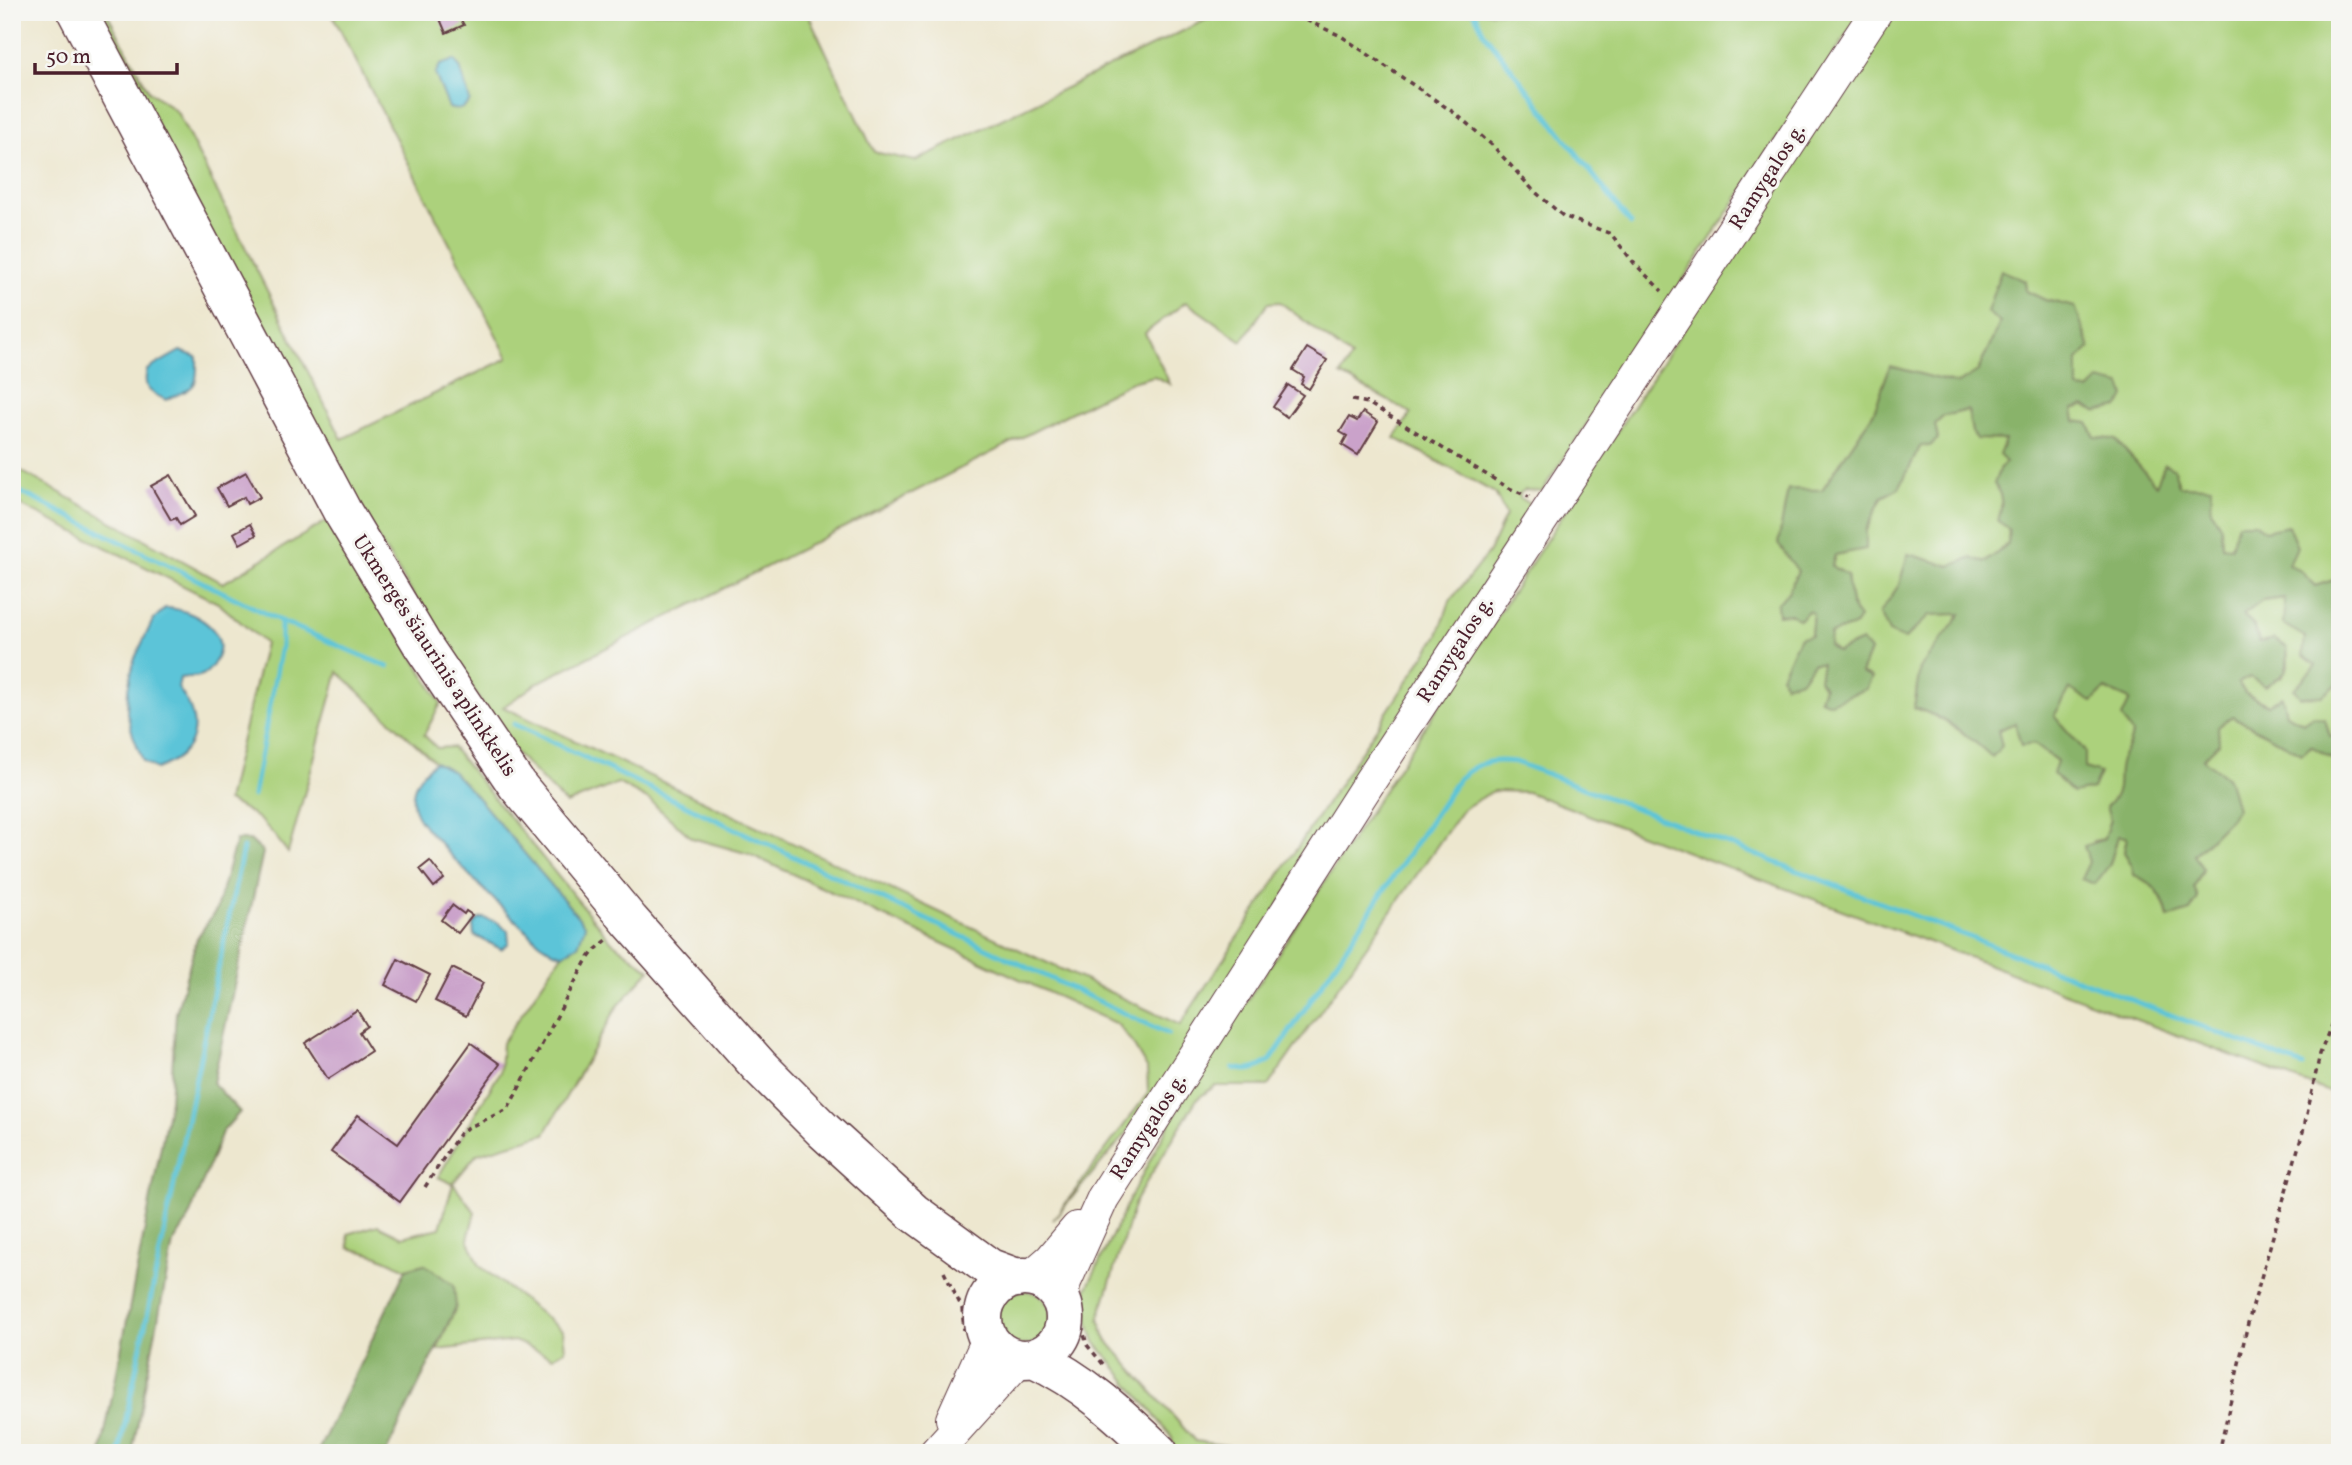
<svg xmlns="http://www.w3.org/2000/svg" width="2352" height="1465" font-family="Vollkorn,serif">
	<style>
		.green { fill: #acd17b; stroke: #7b7853; stroke-width: 2; fill-rule: evenodd }
		.forest { fill: #89b36b; stroke: #6a694b; stroke-width: 2 }
		.water { fill: #5cc4d8; stroke: #537282; stroke-width: 2 }
		.lines { fill: none; stroke-linecap: round; stroke-linejoin: round }
		.stream { stroke: #5cc4d8; stroke-width: 5 }
		.building { fill: #caa2ca }
		.secondary-casing { stroke: #623d44; stroke-width: 34 }
		.highway-casing { stroke: #623d44; stroke-width: 41 }
		.path { stroke: #623d44; stroke-width: 3.5; stroke-dasharray: 5 5; stroke-linecap: butt }
		.secondary { stroke: #fff; stroke-width: 32 }
		.highway { stroke: #fff; stroke-width: 38 }
		.labels { text-anchor: middle; dominant-baseline: central; stroke-width: 6; stroke-linejoin: round; paint-order: stroke }
		.street-label { font-size: 21px; fill: #4a1f2b; stroke: #f6f6f2 }
	</style>
	<rect width="100%" height="100%" fill="#f6f6f2"/>
	<filter id="ink" filterUnits="userSpaceOnUse"><feTurbulence type="fractalNoise" baseFrequency=".0143" numOctaves="2"/><feDisplacementMap in="SourceGraphic" scale="14" xChannelSelector="R" yChannelSelector="G"/><feConvolveMatrix kernelMatrix="1 2 1 2 8 2 1 2 1" color-interpolation-filters="sRGB"/></filter>
	<filter id="wash" filterUnits="userSpaceOnUse"><feTurbulence type="fractalNoise" baseFrequency=".00686" numOctaves="4" result="noise"/><feDisplacementMap in="SourceGraphic" scale="28" xChannelSelector="R" yChannelSelector="G"/><feGaussianBlur stdDeviation="1.57" result="paint"/><feColorMatrix in="noise" values="0 0 0 0 0 0 0 0 0 0 0 0 0 0 0 0 0 1.4 0 .05"/><feComposite in="paint" operator="in"/></filter>
	<g filter="url(#wash)">
		<rect width="100%" height="100%" fill="#ede7cf"/>
		<path class="green" d="M91,12H106L149,91L177,112L342,439L508,358L331,12H807L874,152L915,161L1222,12H1862L1542,491L1525,490L1520,493V498L1532,506V515L1145,1111L1053,1220L1148,1093L1147,1068L1133,1044L1117,1024L749,854L692,838L649,800L618,783L566,804L515,752L496,726L365,518ZM1186,302L1242,341L1268,303L1280,302L1351,357L1341,375L1411,413L1395,438L1495,493L1506,515L1489,552L1450,601L1438,635L1180,1025L503,707L539,682L1131,382L1154,376L1170,384L1145,333Z
			M1892,12H2340V578L2315,586C2291,561 2256,552 2222,546C2220,511 2205,505 2179,486L2174,469L2156,485L2116,441L2095,437L2075,421L2072,409L2084,406L2089,390H2078L2075,307L2045,300L2026,291L2025,281L2000,323L1978,371L1957,384L1890,366L1874,412L1822,490L1798,571L1778,615L1808,610L1813,612L1811,635L1801,680L1813,663H1823L1824,687L1820,698L1861,673L1870,651L1862,641L1837,652L1829,645V634L1854,626L1859,618L1851,604L1847,575L1832,566L1835,554L1866,530L1882,497L1899,488L1921,445L1935,424L1944,416L1968,410L1972,432L2005,439L2006,462L1999,470L2002,510L1998,520L2009,529L2008,544L1986,562L1972,558L1950,566L1908,554L1899,585L1880,613L1962,614L1920,668L1914,708C1944,717 1969,736 1992,756L1998,730L2015,723L2034,744L2057,761L2084,768L2054,716L2070,688L2092,702L2105,689L2130,700L2132,734L2130,748L2122,759L2117,796L2104,839L2093,841L2110,864L2118,836L2127,837L2124,852L2132,865L2134,874C2155,883 2163,896 2168,918L2190,911L2198,898L2194,887L2203,870L2194,855L2231,818L2228,778L2203,759L2218,727L2232,716L2302,754L2311,746L2340,763V1096L1527,792L1493,791L1463,809L1268,1086H1215L1197,1099L1136,1199L1099,1318L1105,1338L1195,1441L1279,1453H1177L1173,1449L1172,1437L1095,1342L1088,1321L1086,1290L1130,1198L1177,1109L1712,285Z
			M12,466L223,583L330,519L441,703L424,735L437,748L452,747L611,941L650,970L617,1007L545,1134L477,1154L453,1183L475,1212L468,1239L480,1266L563,1331L565,1350L553,1357L514,1341L437,1350L456,1307L424,1264L406,1269L378,1256L349,1248L348,1234L378,1225L402,1237L440,1228L453,1184L438,1177L500,1072L502,1043L562,954L578,945L579,918L477,797L452,771L435,762L338,672L288,853C270,828 257,813 227,801L265,643L218,603L12,501Z
			M2286,598L2317,665L2322,696L2340,682V735L2330,736L2246,694L2238,683L2250,677L2281,678L2288,666L2287,647L2259,642L2254,625L2243,615L2262,601Z
			M997 1318a27 27 0 1 1 54 0a27 27 0 1 1-54 0Z"/>
		<path class="forest" d="M2001,270L2025,281L2026,291L2045,300L2075,307L2090,348L2078,360V389L2089,390L2099,380L2121,385L2125,396L2119,407L2096,412L2084,406L2073,409L2075,421L2088,423L2095,437L2116,440L2156,485L2165,464L2174,469L2179,486L2212,487L2211,510L2221,527L2222,546L2231,547L2238,523H2255L2265,531L2288,526L2297,547L2289,564L2302,572L2315,586L2340,578V682L2322,696L2300,697L2294,689L2316,665L2303,655L2305,637L2283,624L2285,598L2262,601L2243,615L2254,625L2259,642L2274,639L2287,647C2289,671 2287,675 2265,686L2250,677L2238,683L2246,694L2268,705L2282,696L2286,714L2304,723L2313,716L2325,719L2330,736L2340,735V763L2311,746L2302,754L2232,716L2218,727L2219,743L2203,759L2228,778L2237,808L2231,818L2194,855L2203,869L2194,887L2198,898L2190,911L2168,918C2165,897 2154,883 2134,875L2132,865L2124,852L2127,837L2118,836L2110,864L2095,884L2081,879L2089,862L2084,846L2104,839L2110,819L2106,807C2126,788 2114,782 2121,760C2125,750 2130,748 2132,734L2122,717L2130,700L2105,689L2092,702L2070,689L2054,716L2085,751V768L2100,773L2093,789L2073,793L2053,774L2057,761L2034,744L2021,746L2015,723L1998,730L2002,746L1992,757C1969,736 1944,716 1914,708L1920,668L1961,614L1930,615L1905,639L1889,632L1880,613L1899,585L1908,554L1950,566L1972,558L1986,562L2008,544L2009,530L1998,520C2003,506 2003,495 1994,484L1999,470L2006,462L1999,455L2005,440L1976,439L1972,432L1968,410L1944,416L1935,424L1938,439L1930,446L1921,445L1899,488L1882,497L1866,530V549L1835,555L1832,566L1847,575L1851,604L1859,618L1854,626L1830,634L1829,645L1837,652L1862,641L1870,651L1861,673L1872,678L1866,689L1830,703L1820,699L1824,687L1819,679L1822,663H1813L1801,680L1785,685L1781,675L1800,637L1811,635L1813,613L1808,611L1799,620L1791,614L1778,615L1777,604L1788,592L1798,571L1778,544L1788,489L1822,490L1874,412L1890,366L1957,384L1978,371L2000,323L1987,312Z
			M236,840H250L263,852L213,1083L240,1112L222,1132L187,1222L173,1243L132,1453H101L170,1100L176,1013L197,938L216,910Z
			M424,1264L454,1285L456,1307L386,1453H317L406,1269Z"/>
		<path class="water" d="M454,60L460,67L470,101C464,108 459,112 449,108L435,74L440,65Z
			M180,351L197,357C198,391 195,386 166,400C150,392 142,390 147,370Z
			M165,608C191,608 235,632 214,663C212,667 206,674 202,675C196,678 187,676 180,678L178,688C204,722 198,754 156,769L143,761L133,735L127,713L128,689L134,660L153,620Z
			M435,762L452,771L477,797L579,918L585,926L578,945L562,954L554,952L540,943C505,911 471,879 440,843C431,833 418,822 414,808C409,788 420,774 435,762Z
			M483,918L497,922L508,931L509,943L501,949L474,935L473,925L477,920Z"/>
		<g class="lines">
			<path class="stream" d="M1474,12L1484,33L1631,224
				M12,488L281,621L388,667
				M514,724L1168,1034
				M253,796L281,646V621
				M1233,1068C1249,1072 1257,1070 1271,1060L1459,778C1480,761 1490,759 1516,762L2303,1066
				M2331,1076L2340,1080
				M119,1453L243,848"/>
		</g>
		<g id="blocks">
			<path class="building" d="M437,12H466L468,17L461,20L464,25L446,33Z
				M1307,348L1327,360L1309,389L1301,384L1304,377L1293,370Z
				M1288,385L1303,395L1287,417L1273,407Z
				M1363,412L1378,422L1358,455L1342,445L1347,436L1340,432L1349,417L1357,421Z
				M246,472L260,497L247,504L244,497L227,506L217,488Z
				M171,475L195,516L180,525L176,518L171,520L151,486Z
				M250,524L256,535L240,544L234,533Z
				M430,861L444,879L434,887L420,869Z
				M452,905L464,914L466,911L472,915L458,933L441,920Z
				M398,959L430,975L416,1001L385,985Z
				M452,968L483,983L466,1016L435,1001Z
				M357,1010L367,1026L359,1032L371,1051L328,1079L305,1043Z
				M471,1043L500,1064L400,1202L331,1152L358,1115L398,1144Z"/>
		</g>
	</g>
	<g filter="url(#ink)">
		<use href="#blocks" fill-opacity="0" stroke="#623d44" stroke-width="2"/>
		<g class="lines">
			<g class="secondary-casing">
				<path id="secondary" d="M1029,1278L1051,1259L1077,1228
					M1061,1301L1065,1282L1103,1198L1368,784L1876,12
					M952,1419L988,1339
					M935,1453L1020,1359"/>
			</g>
			<g class="highway-casing">
				<path id="highway" d="M77,12L342,511L423,646L517,785L630,921L759,1066L824,1131L913,1212L990,1268L1017,1278
					M983 1318a41 41 0 1 1 82 0a41 41 0 1 1-82 0Z
					M1034,1358C1083,1381 1121,1416 1159,1453"/>
			</g>
			<path class="path" d="M1288,12L1341,36L1456,114L1493,146L1533,190L1563,216L1611,234L1634,263L1662,291
				M1352,400L1368,403L1507,487L1529,497
				M425,1187L461,1131L508,1109L585,963L594,951L609,938
				M944,1272L962,1308L964,1330
				M1079,1316L1087,1345L1103,1364
				M2219,1453L2248,1323L2304,1128L2320,1054L2340,1002"/>
			<use href="#secondary" class="secondary"/>
			<use href="#highway" class="highway"/>
		</g>
	</g>
	<g class="labels">
		<g class="street-label">
			<text transform="translate(1768 177) rotate(-57)">Ramygalos g.</text>
			<text transform="translate(1456 650) rotate(-57)">Ramygalos g.</text>
			<text transform="translate(434 656) rotate(57)">Ukmergės šiaurinis aplinkkelis</text>
			<text transform="translate(1149 1127) rotate(-57)">Ramygalos g.</text>
		</g>
	</g>
	<rect width="2352" height="1465" fill="none" stroke="#f6f6f2" stroke-width="42"/>
	<path d="M35 63v10h142v-10" fill="none" stroke="#4a1f2b" stroke-width="3.5"/>
	<text x="46" y="63" font-size="21" fill="#4a1f2b" stroke="#f6f6f2" stroke-width="5" paint-order="stroke">50 m</text>
</svg>
